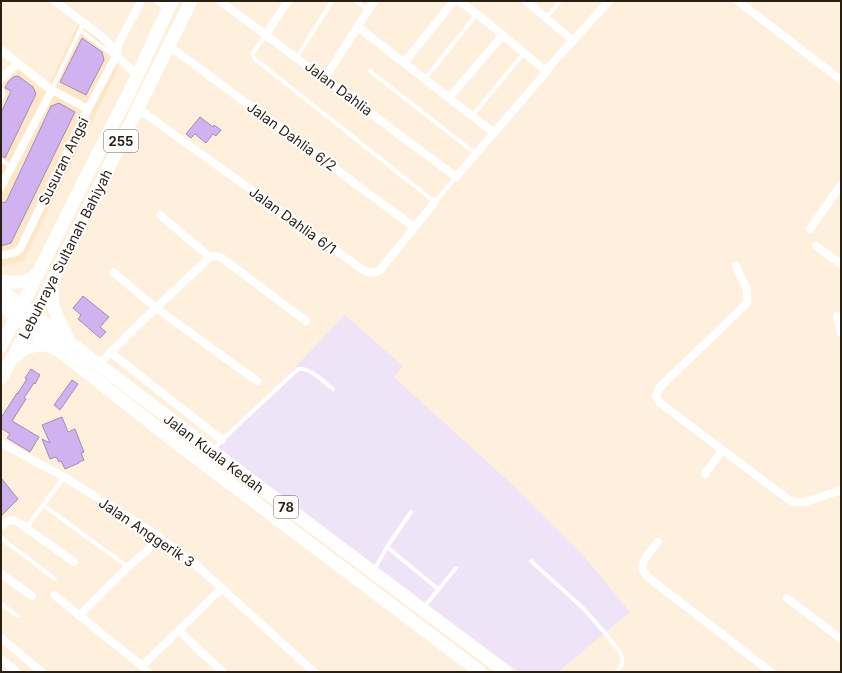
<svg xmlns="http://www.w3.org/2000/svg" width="842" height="673" font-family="Inter,sans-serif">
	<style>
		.built { fill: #fee7c9 }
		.education { fill: #efe3f7 }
		.building { fill: #d1b2f1; stroke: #9e8fae }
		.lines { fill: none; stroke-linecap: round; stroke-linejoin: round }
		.lane { stroke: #fff; stroke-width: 4 }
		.street { stroke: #fff; stroke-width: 8 }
		.primary { stroke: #fff; stroke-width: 13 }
		.labels { text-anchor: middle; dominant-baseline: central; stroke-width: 4; stroke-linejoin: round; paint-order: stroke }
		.shield { fill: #fff; stroke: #68625a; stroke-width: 1 }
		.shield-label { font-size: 13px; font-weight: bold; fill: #281f14 }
		.street-label { font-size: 14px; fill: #281f14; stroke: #fff }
	</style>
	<rect width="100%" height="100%" fill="#fff0dd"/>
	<path class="built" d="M78,24L101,41L119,67L24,260L1,267V86L18,70L45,92Z"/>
	<path class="education" d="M345,315L403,366L394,377L515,487L583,555L630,612L558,672H519L215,450Z"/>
	<path class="building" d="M82,38L102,52L104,60L86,95L60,82Z
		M18,76L33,87L36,94L5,158L1,156V113L11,91L5,88L8,82L13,77Z
		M59,103L75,112L11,243L1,246V203L6,202L51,106Z
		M200,117L213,127L214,125L221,130L216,136L213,134L206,143L195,134L191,138L186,134Z
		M83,296L109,317L100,327L106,332L100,338L78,319L81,315L73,308Z
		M31,369L40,375L35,384L34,383L24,398L26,399L12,421L39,437L30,452L7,438L10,434L1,428V418L17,393H18L27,379L25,378Z
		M72,380L78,384L60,410L54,405Z
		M62,417L68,432L75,429L84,452L81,453L84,460L79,462V463L65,469L61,461L59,462L56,457L50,459L42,439L50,443L42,425Z
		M1,478L18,499L1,516Z"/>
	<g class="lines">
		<path class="lane" d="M355,1L369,10
			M546,18L560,1
			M80,30L115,57
			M266,35L252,54L255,59L435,202L456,177
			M297,57L332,1
			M370,71L476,154
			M425,79L477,14
			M1,89L4,93L1,101
			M52,89L84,22
			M472,116L524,53
			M1,159L11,167
			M213,450L222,440L298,369C310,367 324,382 333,389
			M43,505L128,567
			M26,528L64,477
			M1,538L55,579
			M387,547L438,589
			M531,561L583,608L605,633L620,652L622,658V664L617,672
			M374,570L387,547L411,512
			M1,604L18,616
			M424,607L456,568"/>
		<path class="street" d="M55,1L101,36L110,45L120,59L137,75
			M158,1L169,8
			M220,1L456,177L548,70
			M459,1L477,14L546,71
			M526,1L573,41
			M738,1L841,80
			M358,27L494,133
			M266,34L288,1
			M169,46L414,227
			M1,50L52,90L88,109
			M404,63L452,3L455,1
			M550,66L609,1
			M325,78L374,1
			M1,79L18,63
			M449,98L503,35
			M137,108L366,272C372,273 375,273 380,270L435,202
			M1,187L52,90
			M160,215L210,257
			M810,229L841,185
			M816,246L841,264
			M1,256L16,252L20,249L88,109L117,54L118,45L141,1
			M736,266L747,290V303L659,388L656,396L660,403L789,500L795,502H805L841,490
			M113,272L156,308L257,381
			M837,316L841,333
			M110,352L222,440
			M99,364L139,324L210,257C215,255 217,256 222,258L306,321
			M1,443L64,477L154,533L195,564L314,672
			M705,474L722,450
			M1,526L8,521L12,520L18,522L26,528L74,562
			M658,542C653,548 642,560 642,567C643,572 646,575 649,578L771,672
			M1,574L32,596
			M54,595L142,666L148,672
			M787,598L841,639
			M79,616L128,567L161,538
			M179,631L223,672
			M1,638L42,672
			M1,659L17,672
			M142,666L222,588"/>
		<path class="primary" d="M1,281C15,283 28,284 38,273
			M52,284C51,309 57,317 67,337
			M1,290L212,451L506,672
			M1,305L183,448L480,672
			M1,346L22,306L83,183L129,93L172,1
			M15,357C18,355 21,351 25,349C33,345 46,343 53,348
			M1,378L29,328L191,1"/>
	</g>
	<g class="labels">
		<g class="shield">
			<rect x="104" y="130" width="34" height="22" rx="3"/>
			<rect x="274" y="496" width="24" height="22" rx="3"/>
		</g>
		<g class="shield-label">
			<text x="121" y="141">255</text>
			<text x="286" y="507">78</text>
		</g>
		<g class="street-label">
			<text transform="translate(339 88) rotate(37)">Jalan Dahlia</text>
			<text transform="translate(292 136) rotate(36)">Jalan Dahlia 6/2</text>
			<text transform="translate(63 161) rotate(-64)">Susuran Angsi</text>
			<text transform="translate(293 220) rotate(36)">Jalan Dahlia 6/1</text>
			<text transform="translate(65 254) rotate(-63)">Lebuhraya Sultanah Bahiyah</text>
			<text transform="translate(214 453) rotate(37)">Jalan Kuala Kedah</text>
			<text transform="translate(147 532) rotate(34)">Jalan Anggerik 3</text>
		</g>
	</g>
	<rect width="842" height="673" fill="none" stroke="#281f14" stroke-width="4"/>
</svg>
